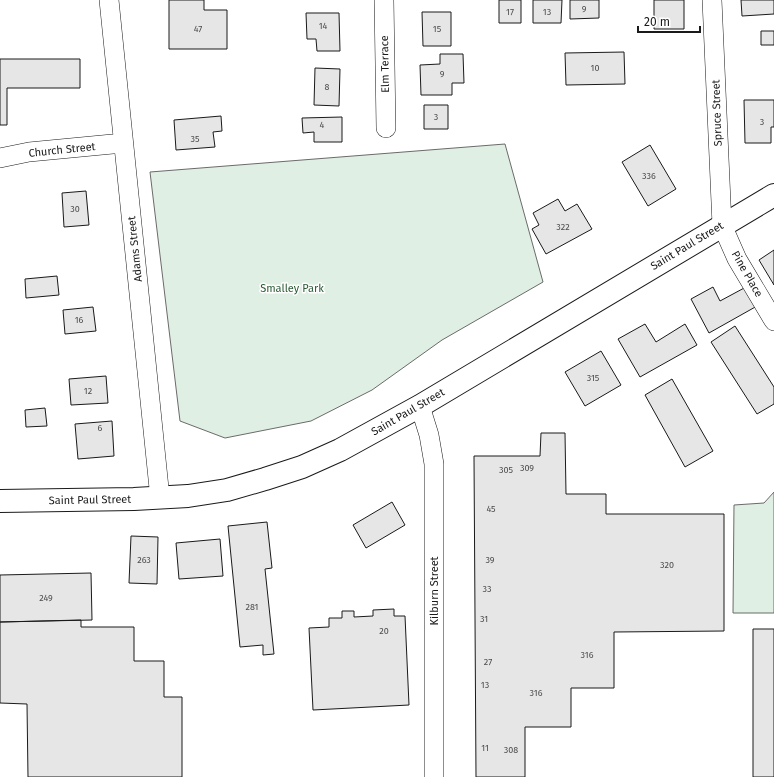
<svg xmlns="http://www.w3.org/2000/svg" width="774" height="777" font-family="'Fira Sans',sans-serif">
	<style>
		.green { fill: #e0efe3; stroke: #6a6a6a }
		.building { fill: #e6e6e6; stroke: #1a1a1a }
		.lines { fill: none; stroke-linecap: round; stroke-linejoin: round }
		.minor-casing { stroke: #1a1a1a; stroke-width: 20 }
		.tertiary-casing { stroke: #1a1a1a; stroke-width: 24 }
		.minor { stroke: #fff; stroke-width: 19 }
		.tertiary { stroke: #fff; stroke-width: 22 }
		.labels { text-anchor: middle; dominant-baseline: central; stroke-width: 3; stroke-linejoin: round; paint-order: stroke }
		.number-label { font-size: 9px; fill: #4d4d4d }
		.street-label { font-size: 11px; fill: #1a1a1a; stroke: #fff }
		.park-label { font-size: 11px; fill: #2b5a34; stroke: #fff }
	</style>
	<rect width="100%" height="100%" fill="#fff"/>
	<path class="green" d="M505,144L543,282L442,340L372,390L311,421L225,438L180,421L150,172Z
		M774,492V613H733L734,505L764,503Z"/>
	<path class="building" d="M169,0H204V10H227V49H169Z
		M499,0H521V23H499Z
		M533,0H562L561,23H533Z
		M570,0H599V18L570,19Z
		M654,0H684V29H654Z
		M741,0H774V14L742,16Z
		M422,12H451V46H423Z
		M306,13H339L340,51H317L316,39H307Z
		M761,31H774V45H761Z
		M624,52L625,84L566,85L565,53Z
		M440,54H463L464,83H452V95H421L420,65L440,64Z
		M0,59H80V88H7V125H0Z
		M315,68L340,69L339,106L314,105Z
		M744,100H774V127H771V143H745Z
		M424,105H448V129H424Z
		M221,116L222,131L213,132L215,147L176,150L174,120Z
		M342,117V142H314V132L303,133L302,118Z
		M650,145L676,189L648,206L622,162Z
		M86,191L89,225L64,227L62,193Z
		M558,199L565,211L577,204L592,229L546,254L532,229L539,225L533,213Z
		M774,250V285L759,260Z
		M57,276L59,295L26,298L25,279Z
		M713,287L720,301L746,287L757,306L709,333L691,299Z
		M93,307L96,331L65,334L63,310Z
		M645,324L656,342L685,324L697,345L640,377L618,339Z
		M735,326L774,387V404L757,414L711,342Z
		M601,351L621,385L585,406L565,372Z
		M106,376L108,403L71,405L69,379Z
		M672,379L713,451L685,467L645,395Z
		M45,408L47,426L26,427L25,410Z
		M112,421L114,456L78,459L75,424Z
		M541,433H565L566,494H606V514H724V631L614,632V688H571V727H525V777H476L474,456H540Z
		M392,502L405,525L366,548L353,525Z
		M267,522L272,568L265,569L274,654L263,655V645L240,647L228,526Z
		M131,536L158,537L157,584L129,583Z
		M220,539L223,576L179,579L176,543Z
		M91,573L92,620L0,622V575Z
		M394,609V616H405L409,705L313,710L309,628L329,627V618H342V611H354V617L373,616V610Z
		M81,620V627H134V661H164V697H182V777H28L27,704L0,703V622Z
		M753,629H774V777H753Z"/>
	<g class="lines">
		<g class="minor-casing">
			<path id="minor" d="M109,0L160,498
				M384,0L386,128
				M712,0L722,225L737,259L774,321
				M0,158L29,152L123,143
				M420,406L429,435L434,464V777"/>
		</g>
		<g class="tertiary-casing">
			<path id="tertiary" d="M0,501L134,499L188,496L227,490L265,479L302,467L340,450L420,406L774,195"/>
		</g>
		<use href="#minor" class="minor"/>
		<use href="#tertiary" class="tertiary"/>
	</g>
	<g class="labels">
		<g class="number-label">
			<text x="584" y="9">9</text>
			<text x="510" y="12">17</text>
			<text x="547" y="12">13</text>
			<text x="323" y="26">14</text>
			<text x="198" y="29">47</text>
			<text x="437" y="29">15</text>
			<text x="595" y="68">10</text>
			<text x="442" y="74">9</text>
			<text x="327" y="87">8</text>
			<text x="436" y="117">3</text>
			<text x="762" y="122">3</text>
			<text x="322" y="125">4</text>
			<text x="195" y="139">35</text>
			<text x="649" y="176">336</text>
			<text x="75" y="209">30</text>
			<text x="563" y="227">322</text>
			<text x="79" y="320">16</text>
			<text x="593" y="378">315</text>
			<text x="88" y="391">12</text>
			<text x="100" y="428">6</text>
			<text x="527" y="468">309</text>
			<text x="506" y="470">305</text>
			<text x="491" y="509">45</text>
			<text x="144" y="560">263</text>
			<text x="490" y="560">39</text>
			<text x="667" y="565">320</text>
			<text x="487" y="589">33</text>
			<text x="46" y="598">249</text>
			<text x="252" y="607">281</text>
			<text x="484" y="619">31</text>
			<text x="384" y="631">20</text>
			<text x="587" y="655">316</text>
			<text x="488" y="662">27</text>
			<text x="485" y="685">13</text>
			<text x="536" y="693">316</text>
			<text x="485" y="748">11</text>
			<text x="511" y="750">308</text>
		</g>
		<g class="street-label">
			<text transform="translate(385 64) rotate(-91)">Elm Terrace</text>
			<text transform="translate(717 113) rotate(-92)">Spruce Street</text>
			<text transform="translate(62 150) rotate(-6)">Church Street</text>
			<text transform="translate(687 246) rotate(-31)">Saint Paul Street</text>
			<text transform="translate(135 249) rotate(-96)">Adams Street</text>
			<text transform="translate(747 274) rotate(60)">Pine Place</text>
			<text transform="translate(408 412) rotate(-30)">Saint Paul Street</text>
			<text transform="translate(90 500) rotate(-1)">Saint Paul Street</text>
			<text transform="translate(434 591) rotate(-90)">Kilburn Street</text>
		</g>
		<g class="park-label">
			<text x="292" y="288">Smalley Park</text>
		</g>
	</g>
	<path d="M638 26v6h62v-6" fill="none" stroke="#1a1a1a" stroke-width="2"/>
	<text x="644" y="26" font-size="12" fill="#1a1a1a" stroke="#ffffff" stroke-width="3" paint-order="stroke">20 m</text>
</svg>
